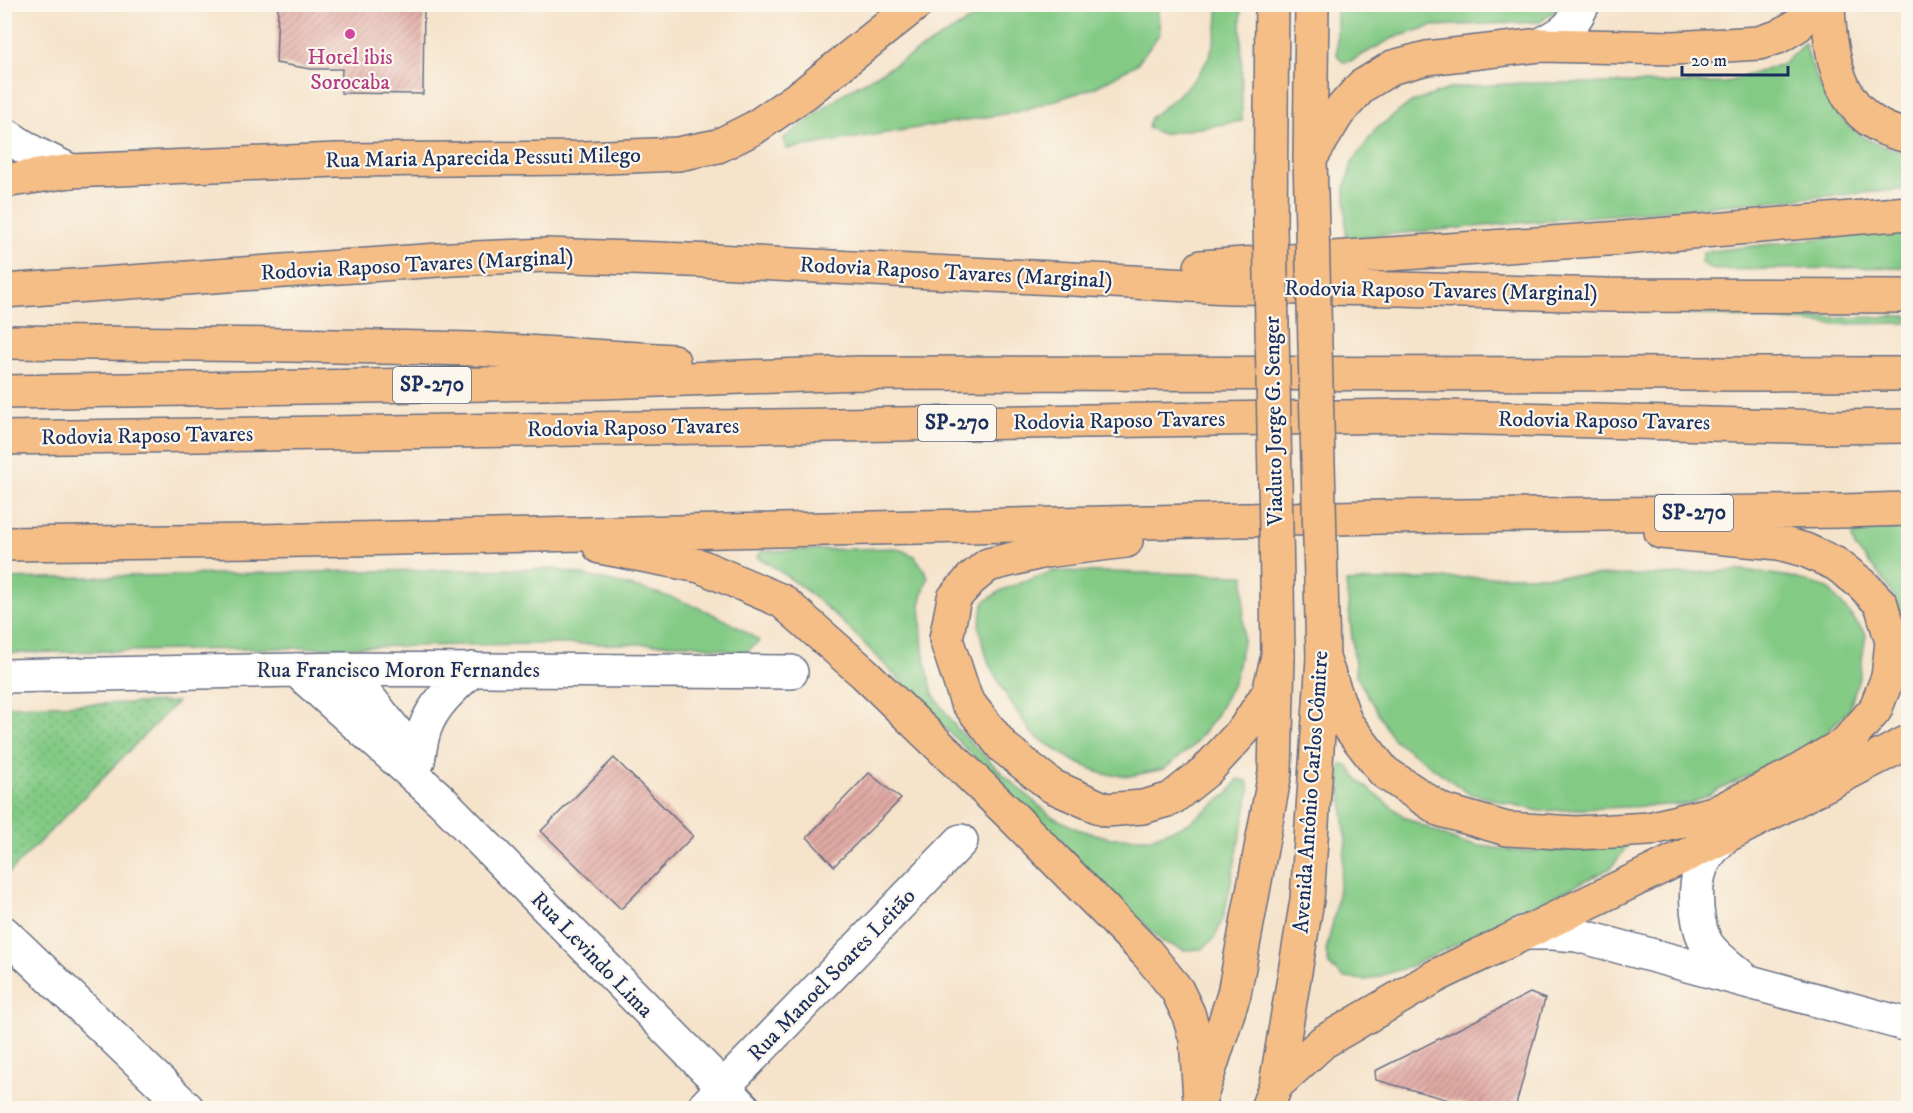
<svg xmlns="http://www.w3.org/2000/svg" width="1913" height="1113" font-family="'IM FELL DW Pica',serif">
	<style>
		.grass { fill: #83ca85; stroke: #4f7c72; stroke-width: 1.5 }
		.park { fill: url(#park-dots); stroke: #4f7c72; stroke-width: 1.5 }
		.building { fill: url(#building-hatch) }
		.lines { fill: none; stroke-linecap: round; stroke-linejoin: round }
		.minor-casing { stroke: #676e84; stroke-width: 36 }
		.major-casing { stroke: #676e84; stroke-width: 36 }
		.highway-casing { stroke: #676e84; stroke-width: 36 }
		.minor { stroke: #fff; stroke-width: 33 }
		.major { stroke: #f6be87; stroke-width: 33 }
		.highway { stroke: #f6be87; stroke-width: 33 }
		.major-bridge-casing { stroke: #676e84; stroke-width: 36; stroke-linecap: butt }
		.major-bridge { stroke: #f6be87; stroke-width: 33 }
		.hotel-dot { fill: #d1479c; stroke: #fbf7ec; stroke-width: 2 }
		.labels { text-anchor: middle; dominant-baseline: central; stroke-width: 4.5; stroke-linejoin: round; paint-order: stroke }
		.shield { fill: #fbf7ec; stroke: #5e6b89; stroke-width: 1.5 }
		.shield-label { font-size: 21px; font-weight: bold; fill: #1b2f5e }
		.hotel-label { font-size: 22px; fill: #b23c85; stroke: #fbf7ec }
		.street-label { font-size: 22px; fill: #1b2f5e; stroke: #fbf7ec }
	</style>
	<defs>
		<pattern id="park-dots" width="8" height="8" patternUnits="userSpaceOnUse" patternTransform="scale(1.5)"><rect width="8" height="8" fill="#83ca85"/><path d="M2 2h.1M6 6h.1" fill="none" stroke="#6aa470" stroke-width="1.8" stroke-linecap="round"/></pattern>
		<pattern id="building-hatch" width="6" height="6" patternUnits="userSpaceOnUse" patternTransform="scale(1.5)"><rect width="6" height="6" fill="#e2aaa4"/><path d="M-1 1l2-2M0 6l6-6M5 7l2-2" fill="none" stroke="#b68b89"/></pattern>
	</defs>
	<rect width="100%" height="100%" fill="#fbf7ec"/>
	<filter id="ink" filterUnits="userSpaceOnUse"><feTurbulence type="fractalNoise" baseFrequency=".0167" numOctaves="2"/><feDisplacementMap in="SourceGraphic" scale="12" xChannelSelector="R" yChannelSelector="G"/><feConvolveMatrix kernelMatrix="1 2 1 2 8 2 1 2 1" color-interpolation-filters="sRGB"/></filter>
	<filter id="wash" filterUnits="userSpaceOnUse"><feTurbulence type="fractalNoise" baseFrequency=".008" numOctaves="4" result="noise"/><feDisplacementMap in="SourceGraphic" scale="24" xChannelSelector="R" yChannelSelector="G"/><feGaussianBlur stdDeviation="1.35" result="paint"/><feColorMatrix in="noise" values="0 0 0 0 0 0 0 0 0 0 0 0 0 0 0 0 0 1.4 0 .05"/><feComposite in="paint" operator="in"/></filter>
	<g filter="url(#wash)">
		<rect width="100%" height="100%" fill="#f5e3ca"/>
		<path class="grass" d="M1157,5L1160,33L1137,64L1094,88L1017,112L787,149L783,139L846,92L903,60L995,5Z
			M1218,5H1241L1242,121L1162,134L1148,128L1150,118C1192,85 1220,63 1218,5Z
			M1337,5V4L1558,5L1557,9L1540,22L1432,26L1393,38L1351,61L1343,62L1337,55Z
			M1805,43C1819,98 1847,145 1908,152V189L1346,238L1345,188L1352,163L1376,129L1410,103L1452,88L1522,83H1724L1783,64Z
			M1908,228V267L1714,270L1701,263L1703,252Z
			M1657,311L1846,318L1908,316V323L1832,324Z
			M1908,528V622L1885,582L1855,547L1852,537L1859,530Z
			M896,548L915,556L928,576L920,604L923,651L933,694L957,729L1005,776L1051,816L1077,829L1110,838H1150L1187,824L1229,793L1238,779L1247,781L1250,789L1224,916L1214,939L1202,949L1184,950L1163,942C1092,873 1021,804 951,734C889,672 834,601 757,557L762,551Z
			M553,569C623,584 700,597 759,641L745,653L690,644H531L5,653V579L355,571Z
			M1744,570L1791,577L1828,588L1866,634L1860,674L1849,710L1815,743L1690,804L1539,811L1468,793L1392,738L1356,675L1346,582L1509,576L1664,575Z
			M1053,571L1244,575L1243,642L1234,682L1215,717L1193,746L1164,769L1130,776L1103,774L1072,760L1033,735L1009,700L990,666L983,646L979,626L984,602L1002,590Z
			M1342,764L1348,766L1360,782L1406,818L1461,843L1517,851L1576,850L1628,845L1611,868L1412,966L1367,980L1344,978L1329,965L1326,951L1335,913L1346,842L1339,767Z"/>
		<path class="park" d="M177,702L5,877V706Z"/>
		<g id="blocks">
			<path class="building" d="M278,5H424L423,94L341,93L342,69H311L276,63Z
				M614,758L693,836L621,909L541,831Z
				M869,773L901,799L834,866L807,837Z
				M1530,993L1545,999L1515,1108H1478L1376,1080L1375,1071Z"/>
		</g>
	</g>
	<g filter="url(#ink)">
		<use href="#blocks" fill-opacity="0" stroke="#676e84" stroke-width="1.5"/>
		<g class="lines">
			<g class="minor-casing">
				<path id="minor" d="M1540,45C1562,34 1572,28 1583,4
					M4,134L32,152L71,171
					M346,669L414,755
					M296,670L441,800L744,1108
					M4,676L346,669L791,672
					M418,761C420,750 421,738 425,728C434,703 455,686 473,669
					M1724,837C1718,843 1711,850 1706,858C1692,879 1695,919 1705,941C1712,955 1731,967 1742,977
					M4,933L187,1108
					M1523,933H1553L1577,935L1908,1025
					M703,1108L961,841"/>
			</g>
			<g class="major-casing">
				<path id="major" d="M1312,4L1310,159L1312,228
					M1828,4C1830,63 1841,123 1908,136
					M1310,159L1338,113L1362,86L1393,67L1427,58L1540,45L1674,48L1759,43L1778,37L1798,25L1813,4
					M4,181L71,171L337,160L584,158L678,154L718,146L754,128L805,93L916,4
					M1270,224L1272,4
					M1200,1099L1234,994L1275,773L1278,656L1277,582
					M1267,1108L1276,1085L1307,900L1323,658L1321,580"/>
			</g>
			<g class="highway-casing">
				<path id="highway" d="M1201,267L1622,238L1908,213
					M4,291L452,259L546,255L716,261L1229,287L1399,289L1606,295L1908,296
					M4,342L290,345L474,349L673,361
					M4,392L602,382L860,373L1908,374
					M4,438L1405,416L1825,427L1908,426
					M1126,541L1045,551L988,565L971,579L954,598L946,639L966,700L1003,747L1052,786L1106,810L1143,807L1171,799L1206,771L1244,730L1269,692L1278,656
					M4,544L257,541L1383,517L1841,511L1908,509
					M600,547L700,566L782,601L864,673L1010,814L1147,953L1177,990L1188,1013L1196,1039L1200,1099
					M1323,658L1346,723L1384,772L1441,810L1507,829L1576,833L1649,829L1717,812L1794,774L1846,743L1875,710L1888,677L1892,642L1881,604L1862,584L1836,564L1805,550L1779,543L1661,532
					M1276,1085L1323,1042L1438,975L1724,837L1908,742"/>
			</g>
			<use href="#minor" class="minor"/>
			<use href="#major" class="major"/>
			<use href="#highway" class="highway"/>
			<g class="major-bridge-casing">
				<path id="major-bridge" d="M1270,224L1277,582
					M1312,228L1321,580"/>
			</g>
			<use href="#major-bridge" class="major-bridge"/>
		</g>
	</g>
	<circle class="hotel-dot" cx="350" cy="34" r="6"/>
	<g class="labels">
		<g class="shield">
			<rect x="393" y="367" width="78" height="36" rx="4.5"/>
			<rect x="918" y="405" width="78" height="36" rx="4.5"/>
			<rect x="1655" y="495" width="78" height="36" rx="4.5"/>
		</g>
		<g class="shield-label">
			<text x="432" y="385">SP-270</text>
			<text x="957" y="423">SP-270</text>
			<text x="1694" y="513">SP-270</text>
		</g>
		<g class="hotel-label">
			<text x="350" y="57">Hotel ibis<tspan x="350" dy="25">Sorocaba</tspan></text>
		</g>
		<g class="street-label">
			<text transform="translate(483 158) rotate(-1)">Rua Maria Aparecida Pessuti Milego</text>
			<text transform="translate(417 265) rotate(-3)">Rodovia Raposo Tavares (Marginal)</text>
			<text transform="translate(956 273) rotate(3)">Rodovia Raposo Tavares (Marginal)</text>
			<text transform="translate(1441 291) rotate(1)">Rodovia Raposo Tavares (Marginal)</text>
			<text transform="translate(1119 421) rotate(-1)">Rodovia Raposo Tavares</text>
			<text transform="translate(1274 421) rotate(-91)">Viaduto Jorge G. Senger</text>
			<text transform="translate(1604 421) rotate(1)">Rodovia Raposo Tavares</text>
			<text transform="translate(633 428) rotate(-1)">Rodovia Raposo Tavares</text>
			<text transform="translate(147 436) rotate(-1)">Rodovia Raposo Tavares</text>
			<text x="398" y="670">Rua Francisco Moron Fernandes</text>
			<text transform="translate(1311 792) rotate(-86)">Avenida Antônio Carlos Cômitre</text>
			<text transform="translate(592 955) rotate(46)">Rua Levindo Lima</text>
			<text transform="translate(832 975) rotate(-46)">Rua Manoel Soares Leitão</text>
		</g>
	</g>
	<rect width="1913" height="1113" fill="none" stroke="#fbf7ec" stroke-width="24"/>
	<path d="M1682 66v9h106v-9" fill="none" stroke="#1b2f5e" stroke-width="3"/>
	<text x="1691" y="66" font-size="18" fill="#1b2f5e" stroke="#fbf7ec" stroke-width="4.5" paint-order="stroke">20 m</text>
</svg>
